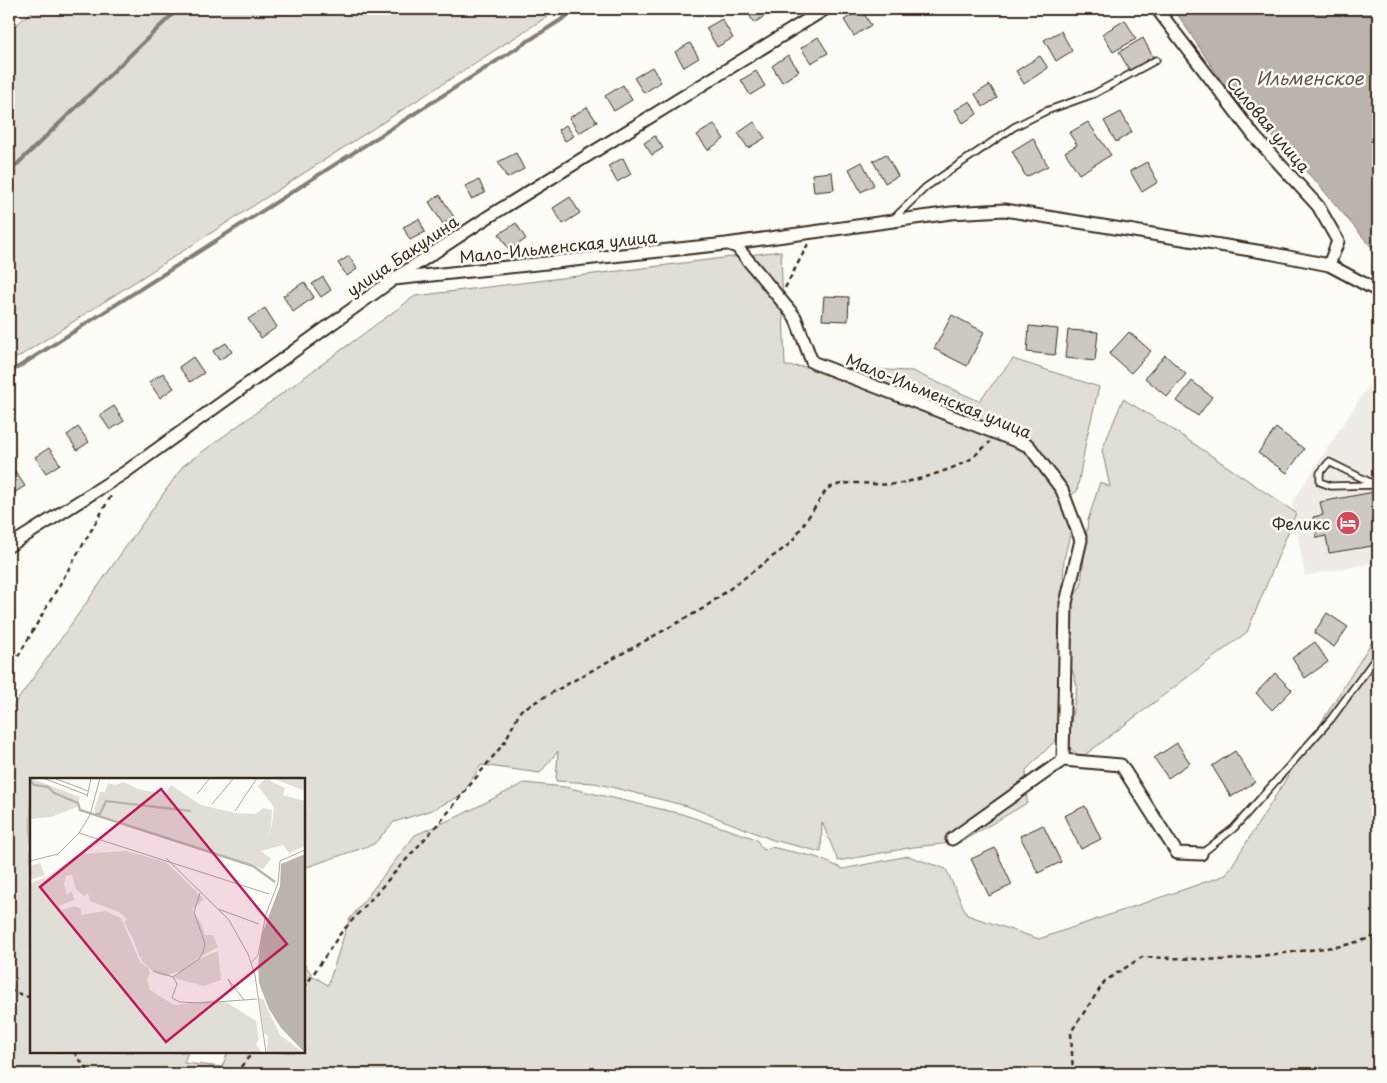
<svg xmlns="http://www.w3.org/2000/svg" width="1387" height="1083" font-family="'Playpen Sans',sans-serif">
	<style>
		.built { fill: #efece7 }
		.green { fill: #e1ded7; stroke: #8e847a }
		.water { fill: #bbb4ad; stroke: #887d74 }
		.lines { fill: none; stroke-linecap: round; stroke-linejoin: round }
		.stream { stroke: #887d74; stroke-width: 4 }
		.building { fill: #cdc8c2; stroke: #3b2a1e }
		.lane-casing { stroke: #3b2a1e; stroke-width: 9 }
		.street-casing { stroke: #3b2a1e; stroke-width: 15 }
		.path { stroke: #3b2a1e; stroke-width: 2.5; stroke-dasharray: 5 4; stroke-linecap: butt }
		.lane { stroke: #fdfcf7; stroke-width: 5.5 }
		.street { stroke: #fdfcf7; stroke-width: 11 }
		.labels { text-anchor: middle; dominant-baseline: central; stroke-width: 5; stroke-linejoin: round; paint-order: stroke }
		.street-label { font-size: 16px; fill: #3b2a1e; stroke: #fdfcf7 }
		.poi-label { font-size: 16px; fill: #3b2a1e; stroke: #fdfcf7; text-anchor: end }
		.water-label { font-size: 18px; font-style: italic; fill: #615349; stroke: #fdfcf7 }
		.inset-river { fill: none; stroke: #bbb4ad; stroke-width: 2.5 }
		.inset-road { fill: none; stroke: #afa8a0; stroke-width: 1 }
		.view { fill: #c2185b; fill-opacity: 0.15; stroke: #c2185b; stroke-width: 2.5 }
		.inset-edge { fill: none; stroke: #3b2a1e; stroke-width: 2.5 }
	</style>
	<rect width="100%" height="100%" fill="#fdfcf7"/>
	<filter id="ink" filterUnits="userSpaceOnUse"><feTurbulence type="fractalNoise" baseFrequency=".02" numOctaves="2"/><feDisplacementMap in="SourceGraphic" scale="10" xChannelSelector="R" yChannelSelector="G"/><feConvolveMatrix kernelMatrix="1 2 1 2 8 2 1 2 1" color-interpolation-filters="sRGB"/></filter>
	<g filter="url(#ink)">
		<path class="built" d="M1370,383L1378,387V562L1305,576L1292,503Z"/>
		<path class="green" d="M35,9H559L9,363V31Z
			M781,251L785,366L912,371L979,401L1013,359L1099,387L1086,441L1077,491L1063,501L1074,518L1064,559L1062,617L1081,585L1088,520L1100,482L1110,487L1102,450L1123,399L1166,425L1296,513L1247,632L1081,758L1063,741L1071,722L1077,686L1061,633L1058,738L1026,770L1027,803L961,842L914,847L838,861L822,822L821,852L773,840L687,806L595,783L556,781L558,751L540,773L481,765L462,795L432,810L394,822L374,844L304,868V779H31V1052H188L184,1063L222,1067L228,1052H304V964L313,976L328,985L349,920L415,835L461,815L524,783L565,787L682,814L756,839L763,850L771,847L816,857L843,869L908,856L946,869L967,915L1039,939L1226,875L1378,632V1074H9V712L183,466L415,296Z"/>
		<path class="water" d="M1174,9H1378V255L1318,184L1228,91Z"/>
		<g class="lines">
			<path class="stream" d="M9,172L178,9
				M9,373L578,9"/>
		</g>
		<path class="building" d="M746,9H765L768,14L754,23Z
			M861,9L871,25L854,36L844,20Z
			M883,9H898L888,16Z
			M722,19L733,38L717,47L706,28Z
			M1125,20L1136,39L1113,52L1102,34Z
			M1061,31L1072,51L1056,61L1044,40Z
			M818,37L828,53L811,63L801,48Z
			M1143,38L1153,57L1130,71L1119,52Z
			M690,43L699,58L684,67L675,52Z
			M788,55L799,71L782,82L772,66Z
			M1040,56L1048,68L1024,84L1016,71Z
			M652,67L661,82L644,93L634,78Z
			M756,71L765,86L750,95L741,80Z
			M623,85L632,100L614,111L605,96Z
			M990,85L997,98L983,107L975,94Z
			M970,101L977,114L963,123L955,110Z
			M587,107L597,122L579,133L569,118Z
			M1121,112L1132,132L1116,142L1104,121Z
			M754,122L765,138L748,148L738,133Z
			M1088,122L1111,155L1079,174L1065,152L1077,145L1069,133Z
			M714,124L724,139L708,150L697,135Z
			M566,125L574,136L565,141L558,130Z
			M655,136L663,148L652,155L644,143Z
			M1033,138L1048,166L1026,177L1012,151Z
			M516,153L524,169L507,178L498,162Z
			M886,154L898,176L885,183L873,161Z
			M623,158L631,174L617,182L608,166Z
			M862,162L874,185L861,192L849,169Z
			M1147,162L1158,182L1142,192L1130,171Z
			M832,172L834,190L814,192L812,174Z
			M479,180L485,193L471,199L465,186Z
			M440,195L454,217L443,224L429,202Z
			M570,197L580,213L563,224L553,208Z
			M419,219L425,232L410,240L403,227Z
			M516,223L526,239L509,250L499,234Z
			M349,256L357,269L347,276L338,263Z
			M323,277L331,290L321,297L312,284Z
			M304,282L314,297L293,312L283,296Z
			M824,296L849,297L848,321L822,320Z
			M265,308L277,327L261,338L248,319Z
			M952,315L984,332L967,366L934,349Z
			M1029,326L1058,329L1055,355L1027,352Z
			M1068,330L1098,332L1095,361L1065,358Z
			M1129,332L1151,351L1131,373L1109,354Z
			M226,343L232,352L219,360L213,351Z
			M1165,355L1186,374L1167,397L1145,378Z
			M193,357L204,373L190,382L179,367Z
			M163,373L174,388L160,398L149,382Z
			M1192,381L1212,397L1198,416L1177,401Z
			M114,406L124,421L110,430L100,415Z
			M78,427L89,442L77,450L67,435Z
			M1276,428L1304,449L1287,473L1258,453Z
			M49,448L60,464L46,473L35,457Z
			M15,471L25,486L11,495L9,492V476Z
			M1374,492L1378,516V545L1329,553L1326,536L1317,538L1313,517L1323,515L1320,502Z
			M1327,613L1348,627L1334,647L1314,633Z
			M1315,642L1328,662L1305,678L1292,658Z
			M1275,673L1292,690L1272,710L1256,693Z
			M1177,743L1190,763L1168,778L1154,758Z
			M1235,751L1255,782L1231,797L1212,766Z
			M1085,806L1101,839L1081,849L1064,816Z
			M1043,825L1061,862L1038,873L1020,836Z
			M995,848L1012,885L989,896L971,859Z"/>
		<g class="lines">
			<g class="lane-casing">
				<path id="lane" d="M893,219L926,187L1014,127L1046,111L1094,94L1156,60
					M1375,485L1331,486L1320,482V473L1329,462L1378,486
					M1201,854L1234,828L1331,719L1378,655"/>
			</g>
			<g class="street-casing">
				<path id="street" d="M1157,9L1255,137L1318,206L1338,241L1329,265
					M728,244L737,247L795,317L812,362L1029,446L1062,490L1081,540L1066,603L1063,760L1121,765L1177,853L1201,854
					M394,279L726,244L951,213L1005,210L1269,253L1329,265L1378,291
					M9,546L124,473L394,279L488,217L825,9
					M952,839L1063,760"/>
			</g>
			<path class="path" d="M785,288L808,244
				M9,672L111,496
				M304,988L340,934L445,816L504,743L521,710L704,608L791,543L827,489C850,477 872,487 896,484C916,481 951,470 969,460C976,455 983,448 990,442
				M9,990L31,998
				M74,1052L90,1074
				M235,1074L253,1052
				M1073,1074L1071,1032L1105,981L1142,957L1227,960L1342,946L1378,936"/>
			<use href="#lane" class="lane"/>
			<use href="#street" class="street"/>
		</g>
	</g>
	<defs>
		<g id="hotel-disc" transform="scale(1.25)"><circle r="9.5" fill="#d1495b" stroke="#fdfcf7"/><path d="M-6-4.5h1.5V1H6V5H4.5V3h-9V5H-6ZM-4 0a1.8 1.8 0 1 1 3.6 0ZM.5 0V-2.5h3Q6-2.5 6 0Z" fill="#fff"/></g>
	</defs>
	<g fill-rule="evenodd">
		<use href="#hotel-disc" x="1348" y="523"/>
	</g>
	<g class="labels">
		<g class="street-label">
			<text transform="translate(1269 124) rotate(50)">Силовая улица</text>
			<text transform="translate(558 246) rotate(-6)">Мало-Ильменская улица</text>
			<text transform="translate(402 255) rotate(-34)">улица Бакулина</text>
			<text transform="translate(939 395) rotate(22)">Мало-Ильменская улица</text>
		</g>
		<g class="poi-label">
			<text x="1330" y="523">Феликс</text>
		</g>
		<g class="water-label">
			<text x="1310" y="77">Ильменское</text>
		</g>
	</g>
	<g transform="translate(30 778)">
		<rect width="275" height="275" fill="#fdfcf7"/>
		<path d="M0,0L50,19L47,29L21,39L0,41ZM236,0H275V13L242,0L240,3L255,10L253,17L275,23V68L259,75L253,67L231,73L241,81L233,91L69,37L64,32L70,14H75L78,5L85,7L94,4L108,11L134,16L141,7L171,27L205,35L226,36L233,30L242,32L241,48L235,64L242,47L244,29L228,8ZM96,73L136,84L174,121L162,132L172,147L175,157H183L188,169L159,185L188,173L191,202L174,208L144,200L150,193L135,198L124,195L111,182L113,178L110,180L103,161L94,144L97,141L89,134L60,123L58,115L54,118L46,111L42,97L36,98L34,106L37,117L42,113L44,122L29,128L32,132L45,128L51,131V137L75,133L91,140L110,184L118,190L120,195L117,202L120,212L144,227L185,222L198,225L226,243L229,262L226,266L232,275H0V105L17,99L50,76ZM10,85L15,97L0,102V88ZM229,220L233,221L250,257L274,275H237L238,258L234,255Z" fill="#e1ded7"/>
		<path d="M275,76V275L251,250L239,231L229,205L228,187L232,156L250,108L251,86Z" fill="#bbb4ad"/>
		<path class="inset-river" d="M0,2L4,7L18,9L24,15L48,25L50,32L223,88L245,104M65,36H70L76,23L161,33"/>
		<path class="inset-road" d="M13,0L57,17M24,0L58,13M167,16L180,0M57,19L61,0M182,26L204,0M205,33L227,0M49,55L239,116M136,80L199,142L218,176L225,197L236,275M0,83L28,76L49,55L60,37L70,0M170,115L164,134L175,166L173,174L169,181L143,199L147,206L142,220L150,224L171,225L214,222M188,131L229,146M222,184L228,177L236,136L248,105L250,83L275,72M124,193L143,199M202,209L198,201L214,222L227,221"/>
		<path class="view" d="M131,11L257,166L136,264L10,109Z"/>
		<rect width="275" height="275" class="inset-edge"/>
	</g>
	<rect width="1387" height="1083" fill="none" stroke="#fdfcf7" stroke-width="30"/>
	<rect x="15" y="15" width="1357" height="1053" fill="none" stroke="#3b2a1e" stroke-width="2" filter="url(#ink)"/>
</svg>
